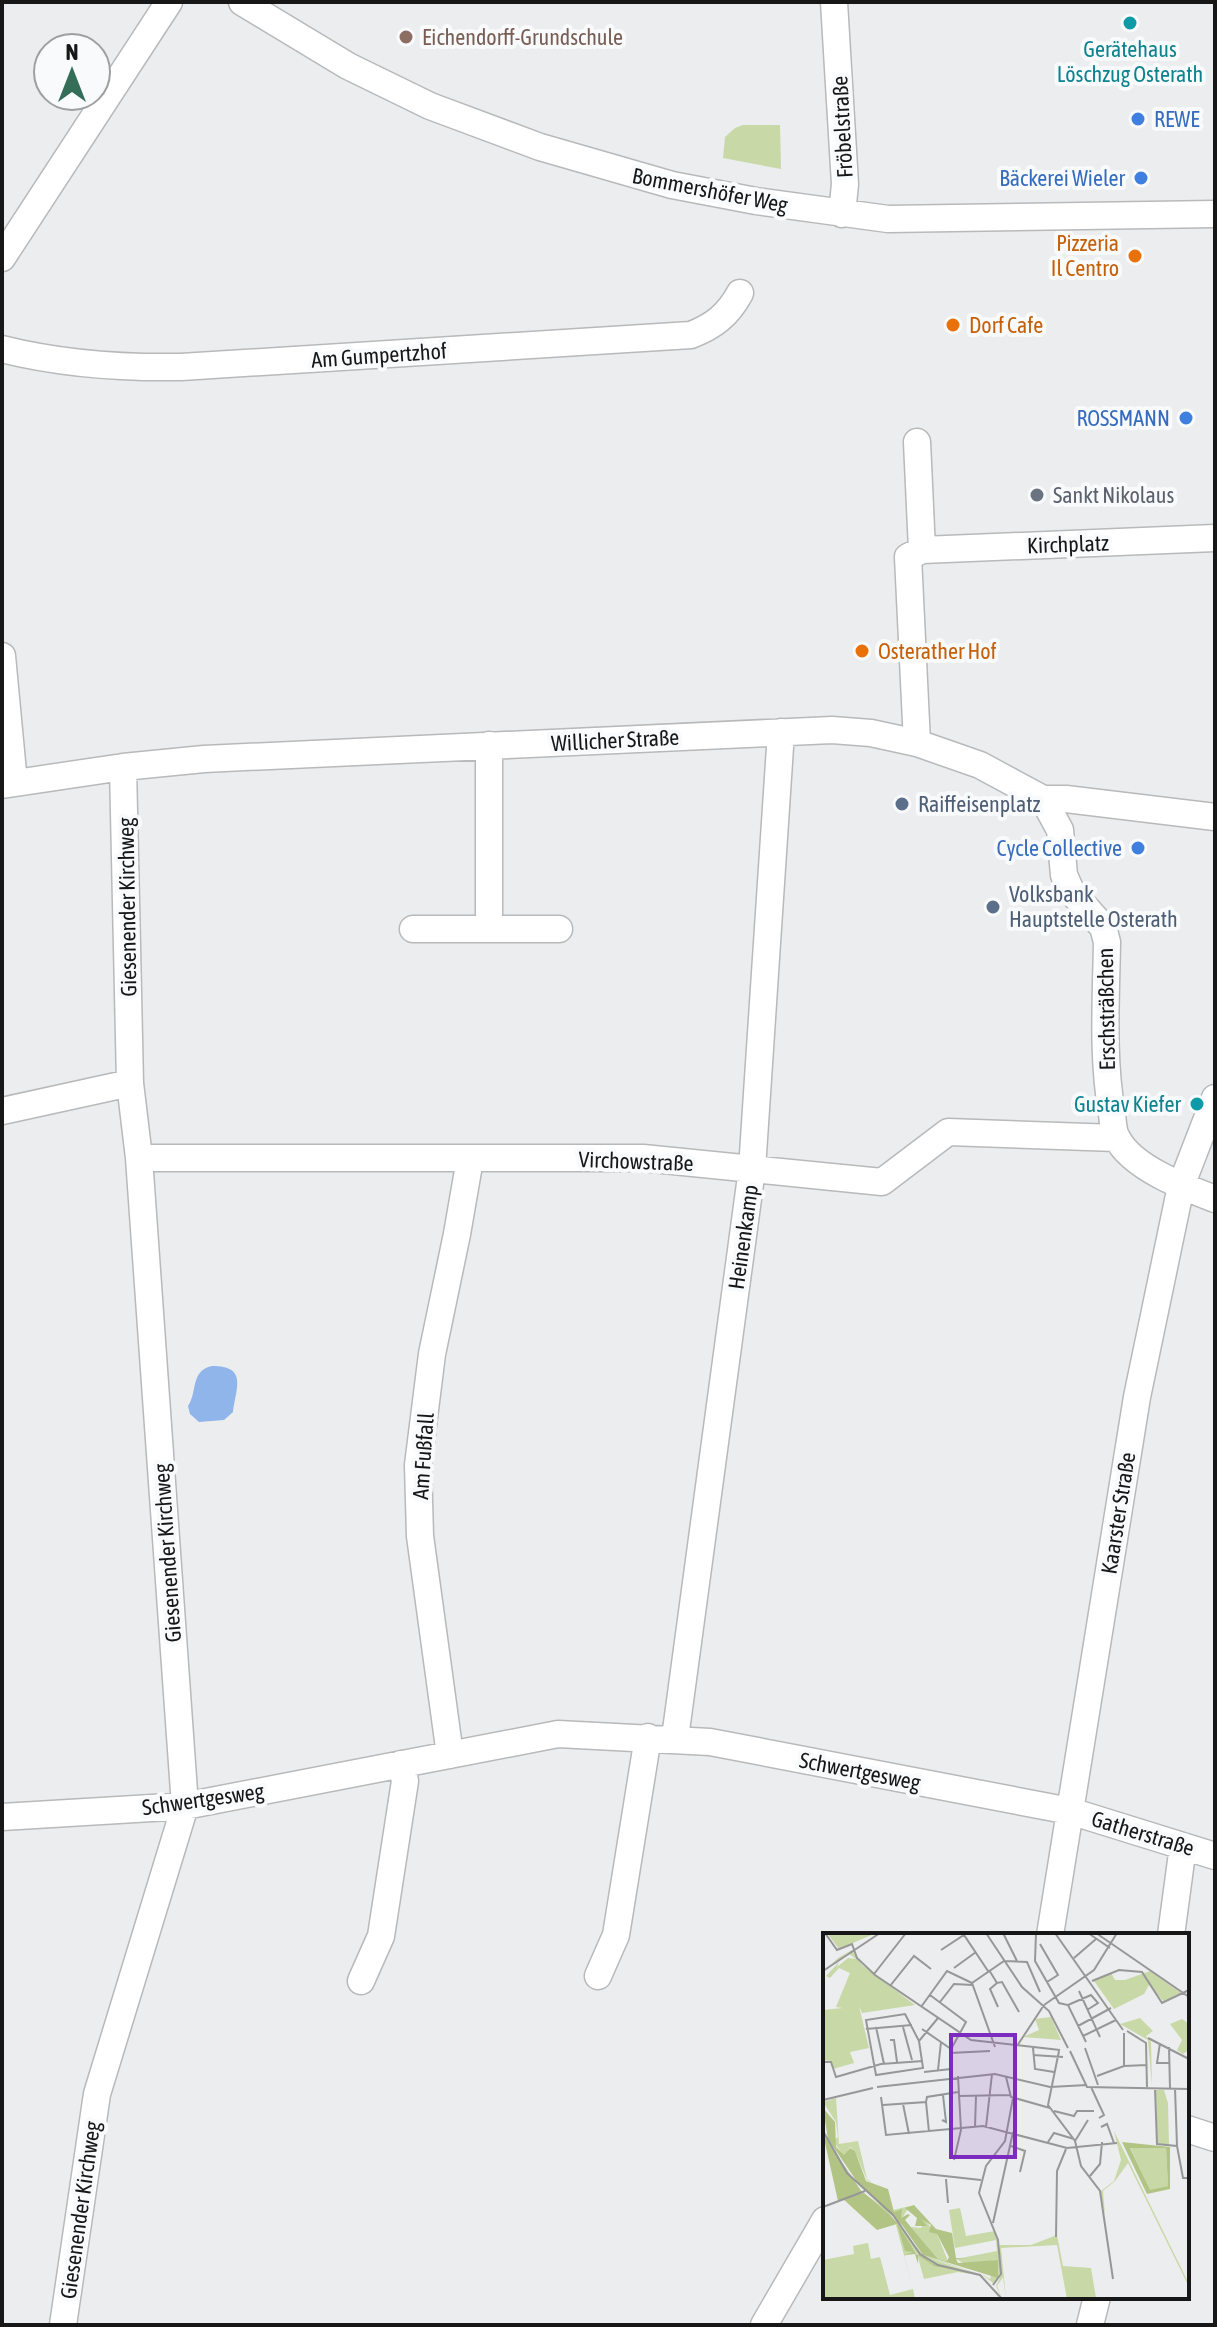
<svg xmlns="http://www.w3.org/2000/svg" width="1217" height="2327" font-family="'Asap Condensed',sans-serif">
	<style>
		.green { fill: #c8d8a6 }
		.water { fill: #90b5eb }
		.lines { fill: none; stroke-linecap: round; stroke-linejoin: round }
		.minor-casing { stroke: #b8b9ba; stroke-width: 29 }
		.minor { stroke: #fff; stroke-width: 26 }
		.culture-dot { fill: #0f9aa8; stroke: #f9fafb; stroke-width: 3 }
		.education-dot { fill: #8d6e63; stroke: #f9fafb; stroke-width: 3 }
		.shop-dot { fill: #3f7fe0; stroke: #f9fafb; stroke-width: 3 }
		.food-dot { fill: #e8710a; stroke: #f9fafb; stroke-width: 3 }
		.worship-dot { fill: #6b7280; stroke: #f9fafb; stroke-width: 3 }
		.service-dot { fill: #5c6f8a; stroke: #f9fafb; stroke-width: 3 }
		.labels { text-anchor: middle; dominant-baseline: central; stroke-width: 8; stroke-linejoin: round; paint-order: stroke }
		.education-label { font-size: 22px; fill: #785e54; stroke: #f9fafb; text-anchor: start }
		.culture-label { font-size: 22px; fill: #0d838f; stroke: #f9fafb }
		.shop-label { font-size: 22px; fill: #366cbe; stroke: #f9fafb; text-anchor: end }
		.street-label { font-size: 22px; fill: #171718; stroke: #f9fafb }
		.food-label { font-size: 22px; fill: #c56008; stroke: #f9fafb; text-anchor: start }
		.worship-label { font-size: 22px; fill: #5b616d; stroke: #f9fafb; text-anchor: start }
		.service-label { font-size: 22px; fill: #4e5e75; stroke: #f9fafb; text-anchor: start }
		.inset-road { fill: none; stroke: #979798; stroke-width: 2 }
		.view { fill: #7b2cbf; fill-opacity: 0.15; stroke: #7b2cbf; stroke-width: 4 }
		.inset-edge { fill: none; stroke: #171718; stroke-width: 4 }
	</style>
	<rect width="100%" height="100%" fill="#ecedee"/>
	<path class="green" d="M743,125H780L781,169L723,158L725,137L735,128Z"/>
	<path class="water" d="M212,1366C248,1366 236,1388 233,1412L224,1420L199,1422L190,1414L188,1406C198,1391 190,1371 212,1366Z"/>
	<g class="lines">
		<g class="minor-casing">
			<path id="minor" d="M242,2L348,66L430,106L540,147L672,185L756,201L888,219L1215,214
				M834,2L845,184L842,214
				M2,258L169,2
				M2,349C62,364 119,368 181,367L691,335C714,326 728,315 740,293
				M922,550L1215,538
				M2,656L14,783
				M917,743L908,557L922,550L917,442
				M2,785L123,767L204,759L832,730L871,733L917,743L980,765L1043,799H1066L1215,817
				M1043,799L1060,830L1064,875L1071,891L1103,927L1107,942C1106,1000 1102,1058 1112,1114C1113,1122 1113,1132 1117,1138C1132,1168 1186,1188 1215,1199
				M413,929H489V745
				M489,929H559
				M2,1111L130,1083
				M139,1158H643L882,1182L948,1132L1116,1138
				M675,1738L752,1169L781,732
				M450,1755L420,1536L418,1465L432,1354L457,1234L470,1159
				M2,1817L185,1806L558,1734L710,1742L1070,1811L1215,1856
				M1050,1935L1137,1397L1181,1186L1215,1098
				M1171,1935L1183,1846
				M598,1976L616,1935L648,1737
				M361,1981L381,1936L405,1781L401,1764
				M1187,2129L1215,2138
				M63,2325L97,2094L185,1806L139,1158L130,1083L123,767
				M764,2325L825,2220
				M1090,2325L1097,2297"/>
		</g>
		<use href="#minor" class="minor"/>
	</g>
	<g class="culture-dot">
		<circle cx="1130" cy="23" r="8"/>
		<circle cx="1197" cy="1104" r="8"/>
	</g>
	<circle class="education-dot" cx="406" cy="37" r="8"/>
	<g class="shop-dot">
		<circle cx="1138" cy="119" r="8"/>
		<circle cx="1141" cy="178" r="8"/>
		<circle cx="1186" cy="418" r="8"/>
		<circle cx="1138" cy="848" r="8"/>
	</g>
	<g class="food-dot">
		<circle cx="1135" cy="256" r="8"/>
		<circle cx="953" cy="325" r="8"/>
		<circle cx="862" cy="651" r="8"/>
	</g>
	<circle class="worship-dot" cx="1037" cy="495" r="8"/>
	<g class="service-dot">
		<circle cx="902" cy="804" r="8"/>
		<circle cx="993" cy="907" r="8"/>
	</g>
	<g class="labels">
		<g class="education-label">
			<text x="422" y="37">Eichendorff-Grundschule</text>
		</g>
		<g class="culture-label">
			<text x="1130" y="49">Gerätehaus<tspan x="1130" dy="25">Löschzug Osterath</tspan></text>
			<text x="1181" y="1104" text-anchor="end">Gustav Kiefer</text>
		</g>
		<g class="shop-label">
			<text x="1154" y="119" text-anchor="start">REWE</text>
			<text x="1125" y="178">Bäckerei Wieler</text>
			<text x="1170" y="418">ROSSMANN</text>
			<text x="1122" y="848">Cycle Collective</text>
		</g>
		<g class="street-label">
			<text transform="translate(842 127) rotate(-93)">Fröbelstraße</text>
			<text transform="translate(710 190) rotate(11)">Bommershöfer Weg</text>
			<text transform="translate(379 355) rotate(-4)">Am Gumpertzhof</text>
			<text transform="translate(1068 544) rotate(-2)">Kirchplatz</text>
			<text transform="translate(615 740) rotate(-3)">Willicher Straße</text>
			<text transform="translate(127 907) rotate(-91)">Giesenender Kirchweg</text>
			<text transform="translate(1106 1009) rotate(-91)">Erschsträßchen</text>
			<text transform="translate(636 1161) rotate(2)">Virchowstraße</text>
			<text transform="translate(743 1237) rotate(-82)">Heinenkamp</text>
			<text transform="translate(423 1456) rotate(-86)">Am Fußfall</text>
			<text transform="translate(1118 1513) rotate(-81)">Kaarster Straße</text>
			<text transform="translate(167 1553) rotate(-94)">Giesenender Kirchweg</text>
			<text transform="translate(860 1771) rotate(11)">Schwertgesweg</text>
			<text transform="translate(203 1799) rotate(-8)">Schwertgesweg</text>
			<text transform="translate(1143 1833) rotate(17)">Gatherstraße</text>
			<text transform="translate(80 2210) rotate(-82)">Giesenender Kirchweg</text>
		</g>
		<g class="food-label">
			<text x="1119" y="243" text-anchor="end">Pizzeria<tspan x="1119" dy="25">Il Centro</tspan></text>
			<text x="969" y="325">Dorf Cafe</text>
			<text x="878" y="651">Osterather Hof</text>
		</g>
		<g class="worship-label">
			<text x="1053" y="495">Sankt Nikolaus</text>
		</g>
		<g class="service-label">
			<text x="918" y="804">Raiffeisenplatz</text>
			<text x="1009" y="894">Volksbank<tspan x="1009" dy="25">Hauptstelle Osterath</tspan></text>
		</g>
	</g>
	<g transform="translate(823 1933)">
		<rect width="366" height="366" fill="#ecedee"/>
		<path d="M4,0H53L16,16ZM29,17L39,32L92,72L39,80L36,73L46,115L27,119L31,130L10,136L8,128L0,127V77L20,75L13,74L27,40L16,35L7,45L3,43L16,29L14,34L25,25L33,26L25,20L0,39L15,25ZM327,38L358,60L341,69L326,52L321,61L291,76L271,48L288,40L292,47H302ZM228,84L238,107L200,104L216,97L212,86ZM317,85L330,98L323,103L328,109L329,153L325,107L297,91ZM359,86L366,91V117L360,121L354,117L359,107L347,91ZM333,157H341L345,170L346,212L334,210ZM13,165L16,211L35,208L44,246L51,251L44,247L32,218L27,214L21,223L10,208L15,204L13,189L0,169ZM291,198L366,351V354L305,230L292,248L280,258L282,282L277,259L291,248L298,227ZM307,214L343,215L345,253L327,258ZM65,256L70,277L87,273H89L114,301L125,328L115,326L88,294L98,295L101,290L87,273L79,285L71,279L70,277ZM39,259L62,275L100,322L162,343L167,346L174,327L144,332L133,326L174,318L173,307L132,315L126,277L137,275L143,303L172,298L176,317L177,312H208L234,302L240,333L268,335L273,365L244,366L234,312L178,315L183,366L180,344L174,353L179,366L173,353L179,341L170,350L161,343L97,322L155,342L135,339L101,346L94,321L79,301L82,317L91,319L81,323L90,356L92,366H0V327L31,321L30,313L45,310L48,326L57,324L67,362L90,356L73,292H74Z" fill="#c8d8a6"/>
		<path d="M0,175L12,189L13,214L21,222L27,215L32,218L43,248L65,256L71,279L79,276L78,285L85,281L87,282L82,287L115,326L124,328L126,324L114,301L106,299L108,292L98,286L104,293H92L94,285L82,275L91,272L113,296L129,300L133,325H143L133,326L135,330L175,327V345L100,322L79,292L35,250L5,206ZM0,201L39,259L35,261L41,260L67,282L74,290L94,322H97L110,331L135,337L111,333L95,322V331L92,321L82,322L90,319L82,318L74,291L54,297L20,266L15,268ZM299,209L347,214V256L324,261ZM307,215H343L345,253L327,257Z" fill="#b1c484" fill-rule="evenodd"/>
		<path class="inset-road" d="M2,0L14,17L29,11L34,25L52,42L148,107L237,117M163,0L199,54L226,78L245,115M180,0L194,28M213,0L212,28L236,70L245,72L263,109M232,0L300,97M265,0L287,15M273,0L366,64M217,11L235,42L224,49M118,17L141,2L165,38M251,25L273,6M131,35L153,19M166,37L174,50L179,49L196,79M0,38L57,0M51,41L83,0M269,48L296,37L319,39L339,70L366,57M149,50L181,28L204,29L217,59M149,50L172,114M174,50L167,56L175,74M67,53L91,23L108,36M256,58L277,104M107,62L143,89L127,118L129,143M117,69L131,51L150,52M221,72L271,37L294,0M245,72L268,62L275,70L264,77M98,74L124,38L149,50M82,81L96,108L100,135L53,142L43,87ZM255,93L288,75M53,94L61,131M80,94L89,127M43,96L89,92M99,96L128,116M304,98L323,110L324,154M301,100V133M260,103L293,87M325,105L366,126M67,107H71L74,129M96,108L115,85M337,110L334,130H346M194,113L221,72M346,114L347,155M210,115L212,136L231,139M262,115L275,152M236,118L225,172L252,208L258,233L277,258L290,346M247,118L264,154L366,156M127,120L167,118M210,122L240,124M0,129H8L13,144L58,131L100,128M115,137L118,109M101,139L128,136M274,143L301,133L324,132M183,144L188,164L227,175M54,154L172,141L227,154L264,152M268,154L281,182L276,185M332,155L334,211L354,213M352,155L354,213L360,245H366M135,163L187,162M58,164L63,202L160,193L244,215L294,210M0,167L50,155M103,169L106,199M80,171L86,201M60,172L103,169L104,164L135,159M231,178L251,183L254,178H271M119,187L123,189L120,162M152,194L153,163M163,194L169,141M278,194L284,191L291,210M0,198L24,240L70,282L97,321L115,332L157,342L179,366M252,208L265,187M225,209L231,200L251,206M188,213L202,218L197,239M131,227L138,197L135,143M94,240L158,247M267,243L277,231L279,209M123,246L125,270M0,274L42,258M170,290L190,199M233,304L234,238L243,216M170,352L178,341L175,307L156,260L163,233L182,208L190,165"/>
		<path class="view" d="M128,102H192V224H128Z"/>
		<rect width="366" height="366" class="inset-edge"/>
	</g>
	<rect width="1217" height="2327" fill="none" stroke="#171718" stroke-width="8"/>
	<g transform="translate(72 72)"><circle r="38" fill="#f9fafb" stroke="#9f9fa0" stroke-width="2"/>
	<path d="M0-6L14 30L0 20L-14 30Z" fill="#346e58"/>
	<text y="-12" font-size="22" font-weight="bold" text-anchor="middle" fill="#171718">N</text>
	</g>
</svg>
